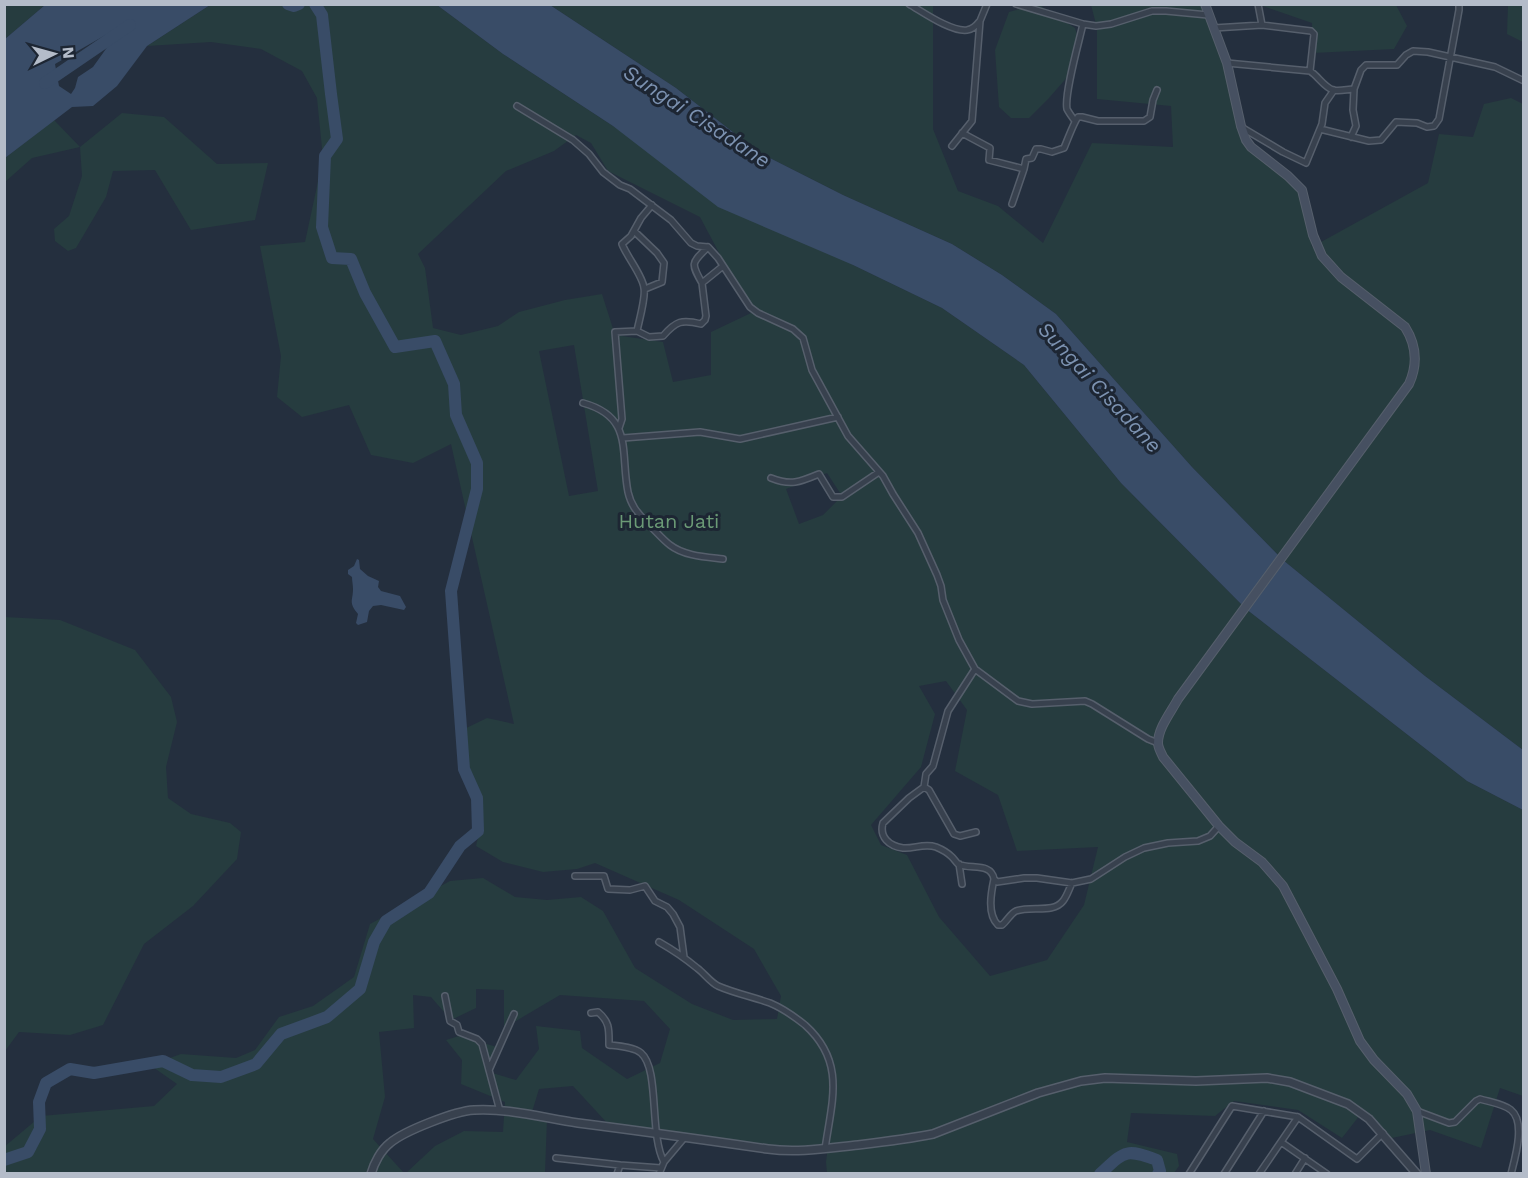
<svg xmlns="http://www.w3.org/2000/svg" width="1528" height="1178" font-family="'Work Sans',sans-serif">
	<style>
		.green { fill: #263c3f; fill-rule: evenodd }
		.water { fill: #394c67; fill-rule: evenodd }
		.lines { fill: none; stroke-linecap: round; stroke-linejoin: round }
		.river { stroke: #394c67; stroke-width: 12 }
		.minor-casing { stroke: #565f6c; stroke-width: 8 }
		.tertiary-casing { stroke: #565f6c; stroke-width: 10 }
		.secondary-casing { stroke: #565f6c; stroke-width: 10 }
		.minor { stroke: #38414e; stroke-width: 5 }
		.tertiary { stroke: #38414e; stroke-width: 7 }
		.secondary { stroke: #465061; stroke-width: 8 }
		.labels { text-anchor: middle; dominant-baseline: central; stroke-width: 6; stroke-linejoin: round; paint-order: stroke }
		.park-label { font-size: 20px; fill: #6b9a76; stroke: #1d2633 }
		.water-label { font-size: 21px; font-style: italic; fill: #7c92b1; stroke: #1d2633 }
	</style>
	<rect width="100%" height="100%" fill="#242f3e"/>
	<path class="green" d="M5,4H45V5L5,39Z
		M1038,4L1075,28L1081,47L1070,74L1049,98L1029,118H1011L999,107L995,50L1009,12Z
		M210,5H437L503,54L613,126L853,265L942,308L1024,365L1121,483L1246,609L1467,781L1523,810V1096L1500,1088L1481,1148L1430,1130L1387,1139L1360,1115L1342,1138L1298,1110L1234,1101L1215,1116L1131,1113L1127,1142L1177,1154L1179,1166L1174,1173H827L826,1162L835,1094L824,1146H761L653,1129L608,1124L573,1086L539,1089L532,1112L547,1119L545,1173H406L435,1146L464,1131L503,1132L505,1102L461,1084L462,1060L446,1040L459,1036L497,1047L489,1072L516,1080L539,1049L536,1026L580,1031L582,1048L627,1079L660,1063L670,1029L644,1001L560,995L504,1028V990L476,989V1008L451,1020L431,997L413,995L414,1028L379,1032L385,1097L373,1139L404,1173H5L4,1147L41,1116L154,1106L177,1084L150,1065L181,1054L236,1058L255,1050L279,1017L313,1006L354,977L370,924L450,881L483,878L515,897L547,900L581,897L603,911L635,968L692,1004L733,1020L777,1019L781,996L754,949L679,900L595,863L577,869L543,872L503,862L476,846L481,825L459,762L458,732L487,718L514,724L451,444L413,463L371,455L349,405L302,417L277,397L281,356L260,246L305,242L323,158L317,98L302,71L261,49L211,42L147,46ZM576,135L591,143L608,171L700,217L751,313L711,332V375L673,382L663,342L615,335L602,294L565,300L519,312L498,326L461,335L433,328L425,268L418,254L506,171L554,151ZM574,345L598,491L569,496L539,351ZM827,473L842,496L823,515L799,524L786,489ZM946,681L967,710L955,771L998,795L1017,851L1098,847L1084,905L1047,960L990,976L939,917L907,855L881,845L871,825L921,767L935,714L919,686Z
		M550,5H933V129L958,191L998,206L1043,243L1092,143L1173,147L1171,106L1097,99V28L1091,5H1203L1221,52L1244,138L1287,171L1300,195L1312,247L1428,183L1439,134L1473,137L1484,104L1511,98L1523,104V750L1425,676L1283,560L1192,467L1056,314L1002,275L952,244L843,195L760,153L676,88Z
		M1260,5H1396L1407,26L1394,49L1313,53L1312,23Z
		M1508,5H1523V42L1507,34Z
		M122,113L164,117L217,164L268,163L255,220L191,230L155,170L113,171L106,197L76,248L68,251L55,241L54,229L69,216L82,176L80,147L32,158L5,182V158L54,120L80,147Z
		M5,617L60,620L135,650L171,697L177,722L166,767L168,798L191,814L230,823L241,832L237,859L193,906L144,944L103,1025L70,1035L19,1032L5,1051Z"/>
	<path class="water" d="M45,5V4L210,5L147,46L117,86L93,106L72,107L5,158V39ZM123,25L93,67L78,77L75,88L71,94L59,86L55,64Z
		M437,5H550L676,88L760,153L843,195L952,244L1002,275L1056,314L1192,467L1283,560L1425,676L1523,750V810L1467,781L1246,609L1121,483L1024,365L942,308L853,265L718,207L613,126L503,54Z
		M357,559L359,560L360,569L368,576L379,581L378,587L381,591L400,596L406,607L404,610L381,605L373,606L369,611L367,622L358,625L356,623L358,614C348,602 353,601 353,589C353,585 352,581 352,577L348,574V570L354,566Z"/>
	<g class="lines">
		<path class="river" d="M288,4L294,6L299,4
			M45,83L130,25
			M4,1160L28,1152L40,1129L39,1102L46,1083L70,1069L94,1073L163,1061L192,1075L221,1077L256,1064L281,1034L327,1017L360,989L374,942L386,921L429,893L460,846L478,831L477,798L464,769L451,591L477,489V463L456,415L454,384L435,341L395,347L365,293L351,259L332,258L322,227L325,156L337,139L331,94L322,15L315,4
			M1100,1174C1125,1151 1125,1148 1157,1160L1160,1171L1158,1174"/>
		<g class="minor-casing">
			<path id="minor" d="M909,4C923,12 951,32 967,30C973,29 976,26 979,22
				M1016,4L1083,24L1096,26L1111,24L1152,11H1166L1208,15
				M1262,25L1311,31L1314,34L1310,71
				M1214,28L1262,25L1258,4
				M1227,63L1310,71C1318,76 1324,87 1333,90C1339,92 1348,89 1354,89L1361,70L1366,65H1397L1406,55L1413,51L1428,52L1495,67L1524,81
				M517,106L573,140L589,154L603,172L620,185L630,189L671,220L691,243L697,246L708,247L718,258L750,307L758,313L793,329L803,338L812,370L848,436L883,476L893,494L918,533L937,575L941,586L943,600L959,640L975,669L1018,701L1032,704L1085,701L1092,704L1148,739L1158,743
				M1075,121C1072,117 1069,113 1067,109C1064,94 1079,42 1083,24
				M1241,127L1283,152L1306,163L1322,124L1325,103L1334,90
				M1320,129L1369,141L1381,140L1396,122L1417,123L1427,127L1434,126L1439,119L1459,10V4
				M962,133L990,148L989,160L1024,169L1012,204
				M1351,137L1356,126L1353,110L1354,89
				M952,146L972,121L980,21L987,4
				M1024,169L1026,159L1032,158L1036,149H1041L1052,152L1064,148C1067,141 1074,122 1078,117H1082L1098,121H1144L1150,117L1153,100L1157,90
				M634,231L657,253L664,263L662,282L645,289
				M702,283C690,262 692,263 708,247
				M637,331L649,337L663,336C676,321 682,319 701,324L705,320L706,316L702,283L723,266
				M583,403C634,417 620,452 628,492C631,506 638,513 647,523C655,530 662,539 670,545C684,556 706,557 723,559
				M619,428L622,419L615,332L637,331C639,321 646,297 644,288C643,276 627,257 622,244L631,236L641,218L652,205
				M623,438L700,432L740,439L838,417
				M771,478C791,486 800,482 819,474L833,497H842L879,472
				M975,669L948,711L933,766L926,774L924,787L909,798L883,823C879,837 889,846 903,848C914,849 924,843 936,847C941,849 948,853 952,857C954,859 956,862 958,864C970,870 991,862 994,879L997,882L1024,878H1037L1072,883L1091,879L1125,857L1144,848L1168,843L1198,841L1210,836L1219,826
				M924,787L929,790L954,834L960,836L976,832
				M959,864L962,884
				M575,876H604L608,889L630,890L645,886L655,901L667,907L673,914L680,927L684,957
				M994,879C991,893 987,914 998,925H1002C1007,921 1011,913 1016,911C1031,905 1053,914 1063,901C1067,896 1069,889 1072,883
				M659,942C673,950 685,958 697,968C704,973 710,982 718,986C734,993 753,997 770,1003C782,1008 795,1017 805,1025C846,1062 832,1100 825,1149
				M445,996L450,1021L457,1025L459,1032L477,1039L482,1044L500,1111
				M591,1013L598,1012C610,1022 609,1030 609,1045C618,1046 634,1047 641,1053C660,1069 649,1135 664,1162
				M489,1070L514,1014
				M1417,1111L1449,1123L1455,1122L1476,1101L1480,1099C1490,1102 1504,1104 1511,1110C1526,1122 1515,1158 1511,1174
				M1281,1142L1327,1174
				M556,1158L620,1165
				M617,1174L620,1165L661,1168
				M659,1174L664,1162L685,1137
				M1189,1174L1232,1106L1298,1117
				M1224,1174L1264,1111
				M1259,1174L1298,1117L1357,1159L1383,1133
				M1295,1174L1305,1158"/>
		</g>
		<g class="tertiary-casing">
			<path id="tertiary" d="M371,1174C374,1163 381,1150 390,1143C404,1131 455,1111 474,1110C509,1108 544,1118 578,1123C641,1131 705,1140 768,1149C798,1153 828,1148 858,1145C883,1142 908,1139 933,1134L1038,1093L1081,1081L1105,1078L1196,1081L1267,1078L1290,1082L1348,1104L1369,1119L1417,1174"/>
		</g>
		<g class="secondary-casing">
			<path id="secondary" d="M1205,4L1227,63L1241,126L1246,140L1251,147L1288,176L1302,190L1313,235L1322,256L1341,277L1405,327C1417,346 1418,364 1409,384L1178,699C1171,712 1158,728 1158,743C1158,748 1161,752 1163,757L1219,826L1235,842L1262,862L1283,886L1337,989L1360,1041L1374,1060L1407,1094L1417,1111L1426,1174"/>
		</g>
		<use href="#minor" class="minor"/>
		<use href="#tertiary" class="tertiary"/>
		<use href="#secondary" class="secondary"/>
	</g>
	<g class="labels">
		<g class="park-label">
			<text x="669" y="521">Hutan Jati</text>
		</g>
		<g class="water-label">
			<text transform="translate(697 116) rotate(33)">Sungai Cisadane</text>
			<text transform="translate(1100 387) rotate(47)">Sungai Cisadane</text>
		</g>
	</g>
	<rect width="1528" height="1178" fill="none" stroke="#b4bcc9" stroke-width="12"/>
	<g transform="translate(54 54) rotate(85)" stroke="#1d2633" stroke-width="4.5" paint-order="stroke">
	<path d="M0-4.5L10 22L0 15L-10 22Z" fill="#b4bcc9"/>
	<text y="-9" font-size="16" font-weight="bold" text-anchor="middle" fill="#b4bcc9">N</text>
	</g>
</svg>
